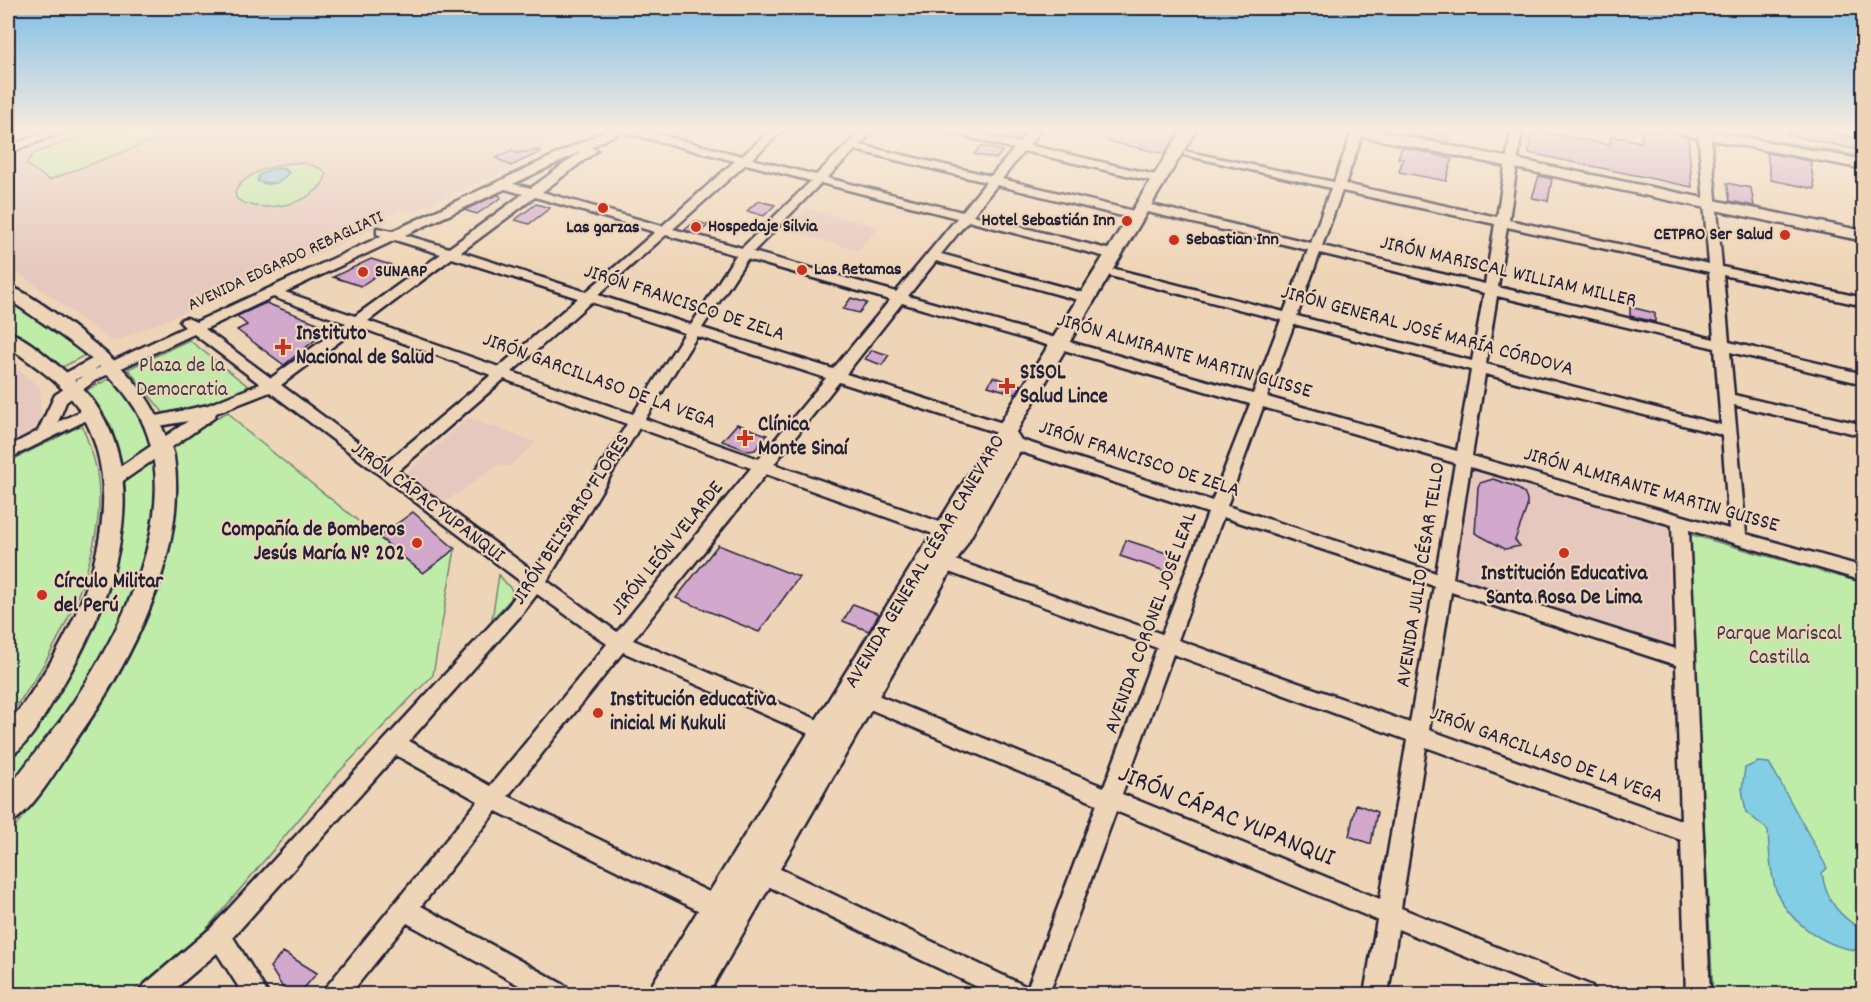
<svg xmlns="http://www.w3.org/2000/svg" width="1871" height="1002" font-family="Dekko,sans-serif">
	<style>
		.built { fill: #e6c8be }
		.green { fill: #bfeca9; stroke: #708772; stroke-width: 1.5; fill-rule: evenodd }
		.water { fill: #83cee4; stroke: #5c89a0; stroke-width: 1.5 }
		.building { fill: #d2a8cd; stroke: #22223b; stroke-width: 1.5 }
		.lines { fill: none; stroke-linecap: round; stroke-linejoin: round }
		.minor-casing { stroke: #22223b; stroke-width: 5 }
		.major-casing { stroke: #22223b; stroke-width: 5 }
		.minor { fill: #efd5b7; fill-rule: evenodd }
		.major { fill: #efd5b7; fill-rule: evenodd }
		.poi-dot { fill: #c8321e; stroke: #efd5b7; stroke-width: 2 }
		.labels { text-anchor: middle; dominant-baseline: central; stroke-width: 4.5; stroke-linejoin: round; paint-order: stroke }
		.far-poi-label { font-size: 18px; font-weight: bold; fill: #22223b; stroke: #efd5b7; text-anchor: start }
		.far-street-label { font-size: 18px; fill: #22223b; stroke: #efd5b7 }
		.street-label { font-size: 21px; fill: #22223b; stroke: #efd5b7 }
		.poi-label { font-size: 21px; font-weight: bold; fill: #22223b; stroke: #efd5b7; text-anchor: start }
		.park-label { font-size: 21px; fill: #3a404c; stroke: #efd5b7 }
		.near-street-label { font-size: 26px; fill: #22223b; stroke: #efd5b7 }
	</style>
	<rect width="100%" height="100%" fill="#efd5b7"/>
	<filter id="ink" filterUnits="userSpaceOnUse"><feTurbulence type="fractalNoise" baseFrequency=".0167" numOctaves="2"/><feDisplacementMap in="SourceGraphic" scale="12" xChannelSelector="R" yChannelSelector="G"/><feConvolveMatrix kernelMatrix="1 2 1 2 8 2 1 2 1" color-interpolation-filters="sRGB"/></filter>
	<g filter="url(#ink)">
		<path class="built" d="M85,130H591L535,152L538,155L412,212L405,208L385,217L391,221L297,264L291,261L268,272L270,276L113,342L8,265V159Z
			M807,208L879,227L858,250L785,230Z
			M8,362L40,388L41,423L8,447Z
			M468,418L536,442L509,467L499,464L444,503L404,475Z
			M1473,470L1668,525L1671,648L1456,580Z"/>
		<path class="green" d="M99,130H146L157,139L49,180L26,164L33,154Z
			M1715,130L1863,156V163L1715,133Z
			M290,163H304L322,169L326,175C320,204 257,217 236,198L235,191C247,172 269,167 290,163ZM278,168L286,169L289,173C280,182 268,189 257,180L267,171Z
			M8,295L89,353L59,369L8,331Z
			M189,340L253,390L166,416L128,369Z
			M111,378C129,398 149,422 152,449L122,468L111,425L85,391Z
			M228,412L245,430L423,573L455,549L433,675L338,773L204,932L130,994H8V838L117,677L160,589L172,539L173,448L190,431Z
			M82,425C87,440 95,457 97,473C110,553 55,656 8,717V462Z
			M151,460L154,463C167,586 77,706 8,800V759L47,709L102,604L120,481Z
			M1689,534L1863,583V994H1713Z
			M499,575L512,590L511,599L492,619Z"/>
		<path class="water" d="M272,169H282L289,173L277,183L258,182L259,175Z
			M1758,762L1769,763L1775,773L1827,868L1822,873C1826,902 1840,916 1863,931V950C1830,951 1787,922 1776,890C1770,871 1769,850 1768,830L1746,812L1742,789L1745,768Z"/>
		<path class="building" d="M1114,130H1179L1165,154L1107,141Z
			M1407,130H1425L1450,135L1448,143L1406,134Z
			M1532,130L1610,145L1611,136L1641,142L1643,130L1672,131L1688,138L1692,187L1529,153Z
			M1789,130H1835L1836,134L1856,138L1859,150L1788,135Z
			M981,146L1002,151L996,159L974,154Z
			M1402,147L1452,159L1446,181L1399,172L1403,159L1398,158Z
			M512,150L517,153L540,150L541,152L511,166L496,158Z
			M1767,153L1810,161L1815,189L1771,180Z
			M1539,176L1552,179L1548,201L1532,198Z
			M1727,183L1751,188L1754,206L1730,201Z
			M499,194L501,198L477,214L464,210Z
			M758,201L775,205L764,216L747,211Z
			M536,204L550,208L529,224L515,220Z
			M695,221L708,225L699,234L685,230Z
			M371,259L391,265L361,286L333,277Z
			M851,298L867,303L859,313L843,309Z
			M266,303L330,328L284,365L237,330L247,325L237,316Z
			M1630,307L1655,313V322L1630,316Z
			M872,350L889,355L882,365L865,359Z
			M993,377L1021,385L1016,394L988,386Z
			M737,424L767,435L755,450L749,451L722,441Z
			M1493,479L1514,486L1524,493L1527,500V507L1515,540L1520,546L1505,549L1475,533L1478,487L1480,483Z
			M413,512L455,549L423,573L379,537Z
			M1126,540L1179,557L1174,574L1120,556Z
			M718,545L799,577L759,632L676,598Z
			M853,604L879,614L869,631L843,621Z
			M1356,804L1377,812L1371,844L1349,836Z
			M283,952L317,973L299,994L283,988L270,967Z"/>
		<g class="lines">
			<g class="minor-casing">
				<path id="minor" d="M53,130H69L8,153V146Z
					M608,130H641L742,156L771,130H783L752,159L816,175L862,130H874L860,145L991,176L1014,149L942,130H963L1018,143L1029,130H1040L1029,145L1164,177V181L1160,183L1024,151L1002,179L1142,213L1144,216L1138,220L997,185L973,215L1119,252V258L1114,259L968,221L941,254L1092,295V301H1082L936,261L908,296L1253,394L1281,320L1110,276L1108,273L1115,269L1284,312L1308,250L1139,210L1137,207L1143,203L1311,243L1331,188L1184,155V151L1334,182L1353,130H1364L1345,184L1497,217L1511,130H1522L1509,220L1709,264L1698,130H1710L1722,267L1864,298V306L1723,275L1729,342L1864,374V384L1730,352L1734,395L1864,425V436L1734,405L1746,534L1864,567V581L1689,530L1710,994H1686L1681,840L1426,747L1401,908L1592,986L1596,994H1557L1398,929L1388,994H1364L1377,920L1116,811L1049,994H992L747,876L744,868L747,860L755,857L1025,986L1027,989L1097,804L848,700L845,694L848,688L855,686L1104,787L1157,648L938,568L935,563L938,558L944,556L1162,634L1208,513L1009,448L1001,434L839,382L774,464L951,526L953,531L951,536H939L766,474L633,640L839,729L842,735L839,741L832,744L825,741L623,652L508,796L730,902L733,910L730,918L722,921L714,918L496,811L421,906L566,986L570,994H535L407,923L350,994H323L327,986L478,801L396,755L233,937L268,994H243L217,953L169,994H139L143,986L211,928L509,605L524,584L270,392L216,413L214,418L120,483H108L106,479L108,475L188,421L153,427L145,422L148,418L208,405L260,384L194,334L96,380L66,402L58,422L90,407L95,408L98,412L95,416L8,459V447L38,431L55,395L83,376L63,385L56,380L58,377L96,357H106L108,360L94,370L185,327L180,322L182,319L187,318L196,322L382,236L377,234V228L393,231ZM622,131L623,132L735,161L662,226L542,192L595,152L597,150L591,147ZM855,150L986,182L962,212L827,178ZM582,151L531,188L513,184ZM746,164L811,181L742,248L673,229ZM821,183L957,218L896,292L753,252ZM505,189L523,194L449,248L405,235ZM1342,191L1495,224L1485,284L1322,246ZM535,197L655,232L586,292L461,252ZM1507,227L1709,272L1714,339L1498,287ZM666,235L736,255L691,325L598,295ZM395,240L441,254L355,316L285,292ZM1320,253L1484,293L1472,361L1297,316ZM452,258L578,298L499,367L368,321ZM747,259L890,300L833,369L702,328ZM1497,296L1715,348L1721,425L1486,364ZM273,297L346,323L271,378L205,329ZM591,302L685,333L633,414L512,372ZM902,303L1250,404L1212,501L1021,440L1012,426L846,374ZM1294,324L1471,370L1457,451L1267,397ZM359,327L491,375L386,463L281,385ZM697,336L826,378L759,459L645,419ZM1485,374L1722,435L1729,529L1472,456ZM504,379L627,424L534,572L398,471ZM1263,407L1455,463L1436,573L1227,506ZM639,428L751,468L617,632L547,581ZM1470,467L1672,525L1676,649L1453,578ZM1223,517L1434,586L1410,723L1178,640ZM1451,592L1676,665L1681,820L1429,730ZM537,594L607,644L490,786L409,741L521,615ZM1173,654L1407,740L1380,899L1122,794Z"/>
			</g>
			<g class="major-casing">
				<path id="major" d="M1182,130H1196L1010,442L1018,444L1021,449L708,994H649L653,983Z
					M1345,130H1374L1864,231V241L1352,134Z
					M1674,130H1705L1864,160V169L1681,134Z
					M8,286C28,291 74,327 91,341C124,367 149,393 164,432C167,440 173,449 174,457C188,553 130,664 76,740C61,762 32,814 8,824C7,815 5,801 8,792C9,784 53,731 62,719C117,640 193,503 135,408C105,360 52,330 8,299Z
					M8,332C26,337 46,356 61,368C168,454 118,595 58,693C47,711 27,749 8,757C7,749 5,733 8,725C11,717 20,710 24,703C33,691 41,677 49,665C95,590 129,485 77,406C60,381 31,364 8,346Z"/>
			</g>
			<use href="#minor" class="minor"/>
			<use href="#major" class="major"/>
		</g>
	</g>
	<linearGradient id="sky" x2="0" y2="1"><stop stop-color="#7fbee6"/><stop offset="0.48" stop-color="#f8ecdf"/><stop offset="1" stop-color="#f8ecdf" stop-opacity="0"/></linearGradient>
	<rect width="1871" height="271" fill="url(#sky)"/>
	<g class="poi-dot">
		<circle cx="603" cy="208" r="6"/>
		<circle cx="1127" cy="221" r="6"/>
		<circle cx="696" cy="227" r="6"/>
		<circle cx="1785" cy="235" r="6"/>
		<circle cx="1174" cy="240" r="6"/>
		<circle cx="802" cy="270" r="6"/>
		<circle cx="363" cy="272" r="6"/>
		<path d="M280 338h6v6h6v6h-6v6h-6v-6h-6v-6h6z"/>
		<path d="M1004 377h6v6h6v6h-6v6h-6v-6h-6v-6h6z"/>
		<path d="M742 429h6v6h6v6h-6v6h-6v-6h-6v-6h6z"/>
		<circle cx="417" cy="543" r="6"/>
		<circle cx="1564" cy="553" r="6"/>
		<circle cx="42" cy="595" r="6"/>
		<circle cx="598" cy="713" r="6"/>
	</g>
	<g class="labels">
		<g class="far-poi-label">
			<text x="1115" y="221" text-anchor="end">Hotel Sebastián Inn</text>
			<text x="708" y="227">Hospedaje Silvia</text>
			<text x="603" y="228" text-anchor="middle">Las garzas</text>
			<text x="1773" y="235" text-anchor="end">CETPRO Ser Salud</text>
			<text x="1186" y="240">Sebastian Inn</text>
			<text x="814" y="270">Las Retamas</text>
			<text x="375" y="272">SUNARP</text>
		</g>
		<g class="far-street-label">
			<text transform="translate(286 262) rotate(-25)">AVENIDA EDGARDO REBAGLIATI</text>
		</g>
		<g class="street-label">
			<text transform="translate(1508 273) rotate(13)">JIRÓN MARISCAL WILLIAM MILLER</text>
			<text transform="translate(684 304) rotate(18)">JIRÓN FRANCISCO DE ZELA</text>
			<text transform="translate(1427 332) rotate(15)">JIRÓN GENERAL JOSÉ MARÍA CÓRDOVA</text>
			<text transform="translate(1184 357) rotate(16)">JIRÓN ALMIRANTE MARTIN GUISSE</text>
			<text transform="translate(599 382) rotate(20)">JIRÓN GARCILLASO DE LA VEGA</text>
			<text transform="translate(1139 460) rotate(18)">JIRÓN FRANCISCO DE ZELA</text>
			<text transform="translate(1651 491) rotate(16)">JIRÓN ALMIRANTE MARTIN GUISSE</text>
			<text transform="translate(427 503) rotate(37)">JIRÓN CÁPAC YUPANQUI</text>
			<text transform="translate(572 520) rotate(-57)">JIRÓN BELISARIO FLORES</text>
			<text transform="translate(668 549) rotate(-51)">JIRÓN LEÓN VELARDE</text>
			<text transform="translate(926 562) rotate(-59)">AVENIDA GENERAL CÉSAR CANEVARO</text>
			<text transform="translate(1422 575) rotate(-81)">AVENIDA JULIO CÉSAR TELLO</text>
			<text transform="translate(1152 623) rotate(-70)">AVENIDA CORONEL JOSÉ LEAL</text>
			<text transform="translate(1546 756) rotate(20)">JIRÓN GARCILLASO DE LA VEGA</text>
		</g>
		<g class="poi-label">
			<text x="296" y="335">Instituto<tspan x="296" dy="24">Nacional de Salud</tspan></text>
			<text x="1020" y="374">SISOL<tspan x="1020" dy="24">Salud Lince</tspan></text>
			<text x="758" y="426">Clínica<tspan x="758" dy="24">Monte Sinaí</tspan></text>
			<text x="405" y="531" text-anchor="end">Compañía de Bomberos<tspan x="405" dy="24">Jesús María Nº 202</tspan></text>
			<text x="1564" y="575" text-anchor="middle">Institución Educativa<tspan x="1564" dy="24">Santa Rosa De Lima</tspan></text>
			<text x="54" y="583">Círculo Militar<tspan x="54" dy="24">del Perú</tspan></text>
			<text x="610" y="701">Institución educativa<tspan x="610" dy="24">inicial Mi Kukuli</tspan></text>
		</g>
		<g class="park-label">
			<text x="182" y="367">Plaza de la<tspan x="182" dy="24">Democratia</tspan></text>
			<text x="1779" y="635">Parque Mariscal<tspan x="1779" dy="24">Castilla</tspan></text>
		</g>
		<g class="near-street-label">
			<text transform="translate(1226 817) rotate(22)">JIRÓN CÁPAC YUPANQUI</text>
		</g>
	</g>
	<rect width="1871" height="1002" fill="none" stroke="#efd5b7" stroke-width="30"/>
	<rect x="15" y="15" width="1841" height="972" fill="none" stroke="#22223b" stroke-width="2" filter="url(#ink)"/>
</svg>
